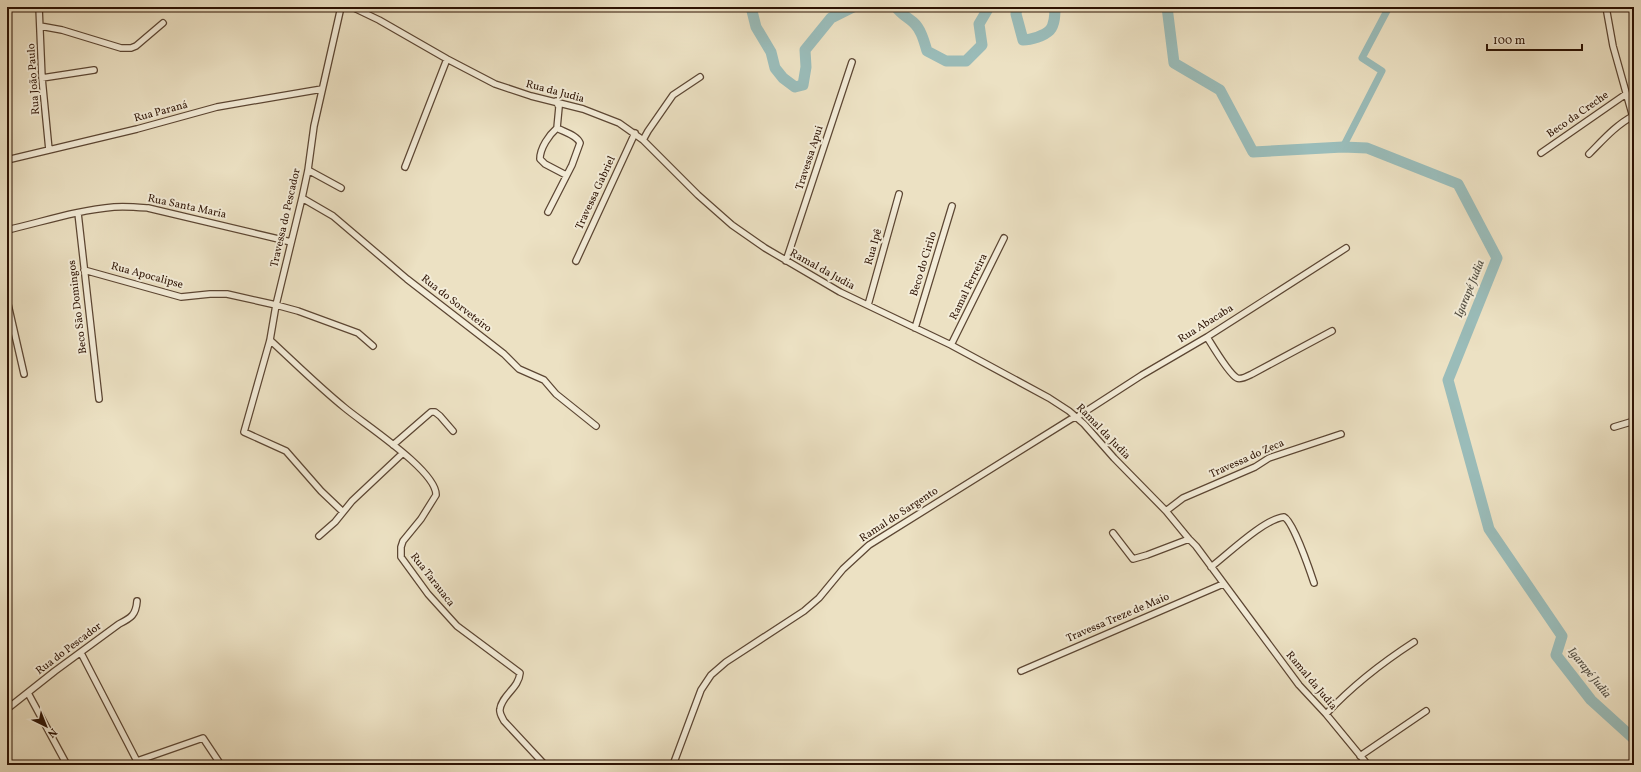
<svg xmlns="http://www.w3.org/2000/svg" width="1641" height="772" font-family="Vollkorn,serif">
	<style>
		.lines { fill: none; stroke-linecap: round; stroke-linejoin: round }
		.canal { stroke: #9abcb9; stroke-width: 7 }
		.river { stroke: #9abcb9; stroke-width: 11 }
		.street-casing { stroke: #5c4633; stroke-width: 8 }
		.street { stroke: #f3ecd8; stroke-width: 5.5 }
		.labels { text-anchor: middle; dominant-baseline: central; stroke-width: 4; stroke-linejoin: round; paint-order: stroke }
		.street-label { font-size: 11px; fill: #2c1203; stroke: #f3ecd8 }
		.water-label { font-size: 12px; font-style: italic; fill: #524e43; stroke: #f3ecd8 }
	</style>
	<rect width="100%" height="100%" fill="#ece1c3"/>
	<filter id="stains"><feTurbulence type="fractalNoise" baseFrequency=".005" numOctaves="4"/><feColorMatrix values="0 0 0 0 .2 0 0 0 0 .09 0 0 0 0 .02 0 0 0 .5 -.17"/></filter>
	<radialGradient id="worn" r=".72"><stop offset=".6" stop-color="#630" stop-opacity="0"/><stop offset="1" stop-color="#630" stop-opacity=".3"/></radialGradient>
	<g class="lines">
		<path class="canal" d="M1343,147L1382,71L1362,58L1389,7"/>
		<path class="river" d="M751,7L756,27L771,52L775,68L783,78L795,87L803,85L806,67L805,50L831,18L853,7
			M896,7C901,14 907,17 913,22C921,29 924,41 927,51L946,61H966L982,45L979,24L989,7
			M1017,7L1016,14L1023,40C1031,40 1044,36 1050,30C1055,24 1055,14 1055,7
			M1167,7L1174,63L1220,90L1253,152L1343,147L1367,148L1458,184L1497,258L1448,380L1489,529L1562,636L1556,655L1591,700L1634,739"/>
		<g class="street-casing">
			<path id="street" d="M39,7L42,78L49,150
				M341,7L314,126L308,170L302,198L276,305L270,340L244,432L286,451L321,491L343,512
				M352,7L379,20L447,59L495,84L531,96L583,109L619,123L643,140L698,195L732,225L765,248L840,292L951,345L1049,398L1069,411L1084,424L1114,458L1166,511L1189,539L1196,546L1299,685L1326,714L1368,765
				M1606,7L1613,46L1634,121
				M40,26L62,30L121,48H131L136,46L163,23
				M42,78L94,70
				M556,101L559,107L557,128
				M557,128C549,135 540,148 540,159L545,164L566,175
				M643,140L648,131L673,95L700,77
				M1541,153L1626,94
				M1589,154C1603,140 1616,125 1633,116
				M7,160L137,129L217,107L322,89
				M405,167L447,59
				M308,170L341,188
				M302,198L333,216L407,279L504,354L519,369L544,380L556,394L596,426
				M548,212L572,165L580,143C577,135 564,132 557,128
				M78,213L99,399
				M7,230C42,222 78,210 114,207C125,206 136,207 148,208L291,242
				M576,261L635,133
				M786,261L852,62
				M84,270L181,297L210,294H227L276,305L298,311L358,333L373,346
				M7,300L24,374
				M868,305L899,194
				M915,328L952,206
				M1207,337C1212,345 1229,374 1237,378C1241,380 1248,376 1252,374L1332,331
				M270,340C295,363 319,387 345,408C364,424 437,471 436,495L421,519L403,541L401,547V557L428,594L457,626L520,673C519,688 502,695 500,709C499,713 502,717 504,721L545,765
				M951,345L1004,238
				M1614,427L1634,421
				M393,445L431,412H435L440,416L453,431
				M1166,511L1183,498L1255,467L1269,458L1341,434
				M1113,533L1133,559L1147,555L1189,539
				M319,536L335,522L352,501L403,453
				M1211,567C1228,554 1264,519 1284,517C1293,521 1310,571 1314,583
				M81,653L139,765
				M1021,671L1223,584
				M28,693L67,765
				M7,709L55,671L119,624C131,618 136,615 137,601
				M1326,714C1353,685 1380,664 1414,642
				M1360,756L1426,711
				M130,765L137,761L203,738L221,765
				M673,765L701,690L711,675L726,662L804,611L819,598L843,569L869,545L1071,419L1077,417L1142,375L1207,337L1346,248"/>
		</g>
		<use href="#street" class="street"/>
	</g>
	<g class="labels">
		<g class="street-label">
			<text transform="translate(34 79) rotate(-94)">Rua João Paulo</text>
			<text transform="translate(555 92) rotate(15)">Rua da Judia</text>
			<text transform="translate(161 112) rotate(-15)">Rua Paraná</text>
			<text transform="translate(1578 115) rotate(-35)">Beco da Creche</text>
			<text transform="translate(810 158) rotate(-72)">Travessa Apui</text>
			<text transform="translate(596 193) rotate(-65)">Travessa Gabriel</text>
			<text transform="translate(187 207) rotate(12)">Rua Santa Maria</text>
			<text transform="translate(286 218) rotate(-77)">Travessa do Pescador</text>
			<text transform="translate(874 247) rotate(-74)">Rua Ipê</text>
			<text transform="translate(924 264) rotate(-73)">Beco do Cirilo</text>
			<text transform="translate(822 270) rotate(29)">Ramal da Judia</text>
			<text transform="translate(147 276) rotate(15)">Rua Apocalipse</text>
			<text transform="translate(969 287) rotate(-64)">Ramal Ferreira</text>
			<text transform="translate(456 304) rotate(38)">Rua do Sorveteiro</text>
			<text transform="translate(78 307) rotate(-97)">Beco São Domingos</text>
			<text transform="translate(1206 324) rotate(-32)">Rua Abacaba</text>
			<text transform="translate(1103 432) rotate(46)">Ramal da Judia</text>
			<text transform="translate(1247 459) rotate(-24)">Travessa do Zeca</text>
			<text transform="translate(899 515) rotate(-33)">Ramal do Sargento</text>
			<text transform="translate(432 580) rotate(52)">Rua Tarauaca</text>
			<text transform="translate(1118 618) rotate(-23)">Travessa Treze de Maio</text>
			<text transform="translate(69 649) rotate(-37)">Rua do Pescador</text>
			<text transform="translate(1311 681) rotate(50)">Ramal da Judia</text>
		</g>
		<g class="water-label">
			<text transform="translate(1470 289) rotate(-68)">Igarapé Judia</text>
			<text transform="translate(1589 673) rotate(51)">Igarapé Judia</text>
		</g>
	</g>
	<rect width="1641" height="772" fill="none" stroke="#ece1c3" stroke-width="24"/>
	<rect x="8" y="8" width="1625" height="756" fill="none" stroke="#2c1203" stroke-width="2"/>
	<rect x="12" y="12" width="1617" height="748" fill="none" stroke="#2c1203"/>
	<g transform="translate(46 726) rotate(137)" stroke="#f3ecd8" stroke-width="3" paint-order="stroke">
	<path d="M0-3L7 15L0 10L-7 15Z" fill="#2c1203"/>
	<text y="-6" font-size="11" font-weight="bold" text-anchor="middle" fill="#2c1203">N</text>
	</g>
	<path d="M1487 44v6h95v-6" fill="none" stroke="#2c1203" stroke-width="2"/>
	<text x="1493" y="44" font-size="12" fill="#2c1203" stroke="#f3ecd8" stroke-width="3" paint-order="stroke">100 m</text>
	<rect width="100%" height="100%" filter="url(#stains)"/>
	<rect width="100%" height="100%" fill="url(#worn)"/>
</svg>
